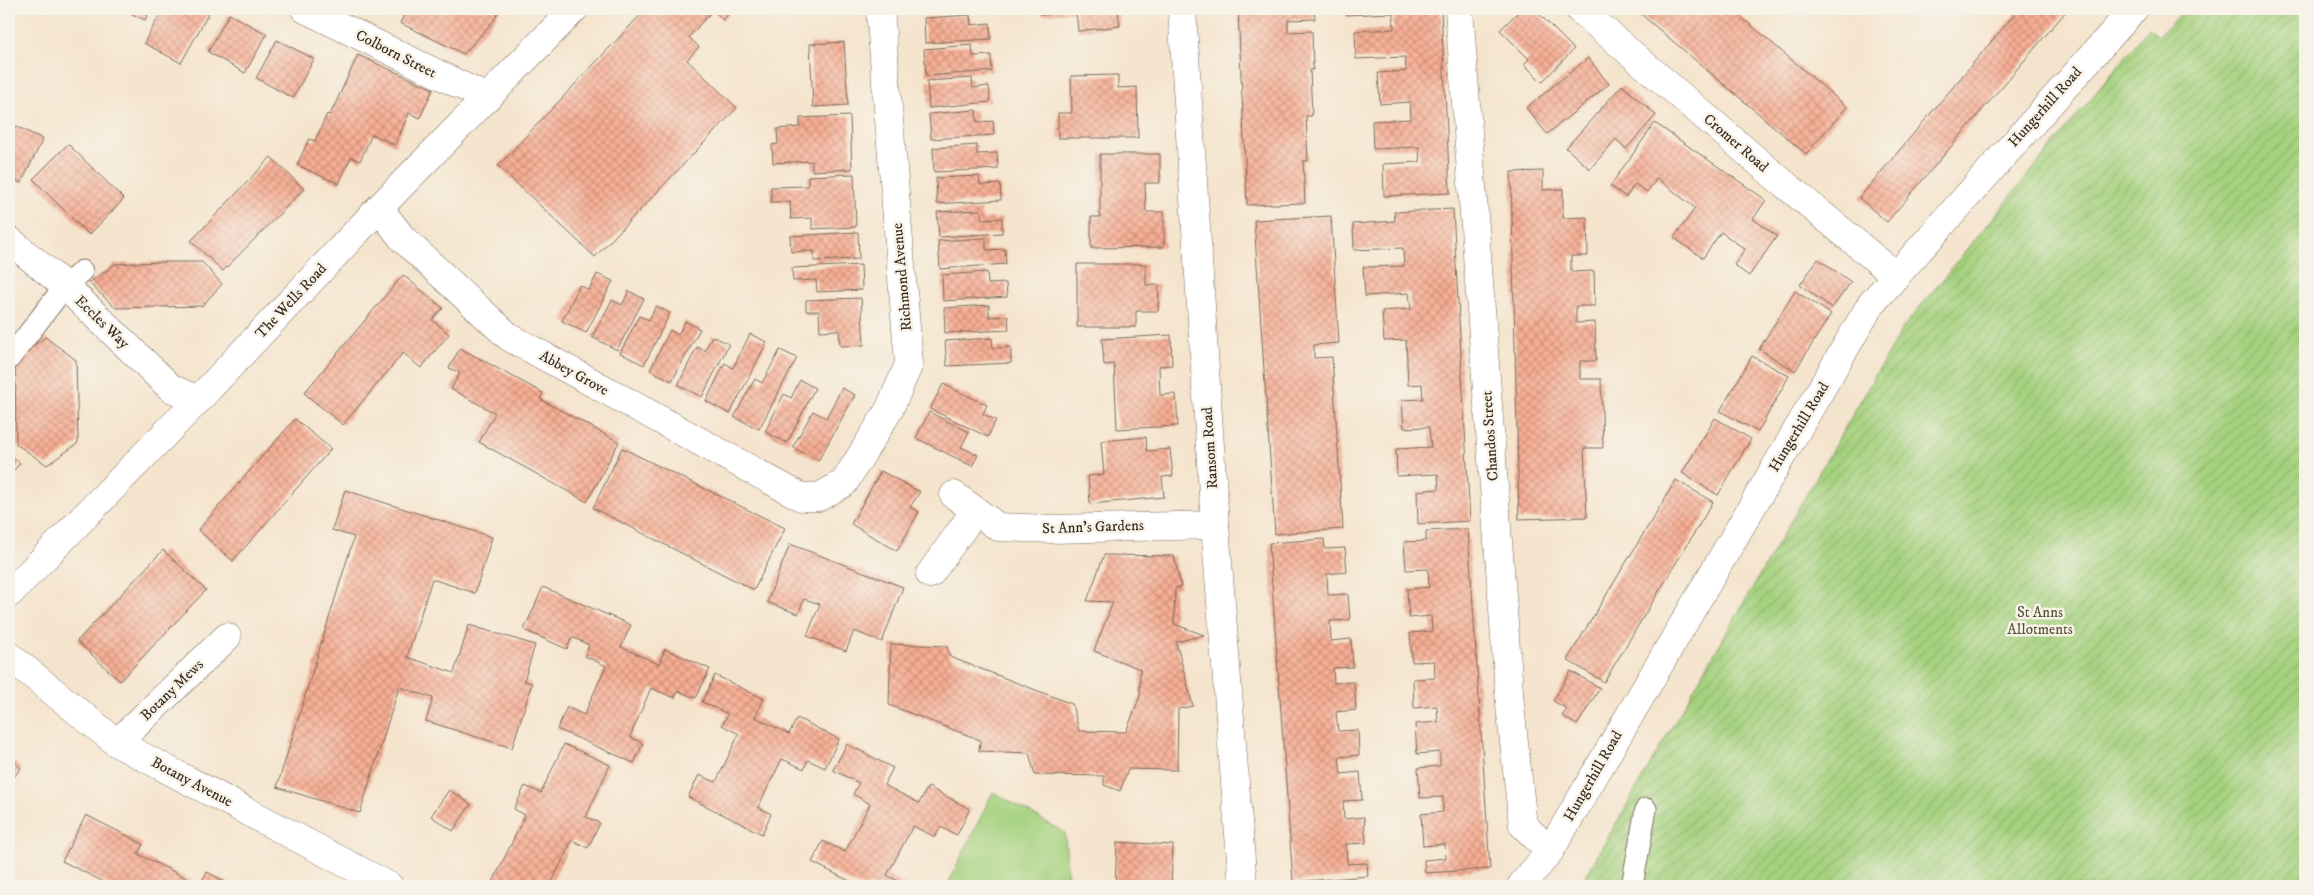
<svg xmlns="http://www.w3.org/2000/svg" width="2314" height="895" font-family="'IM FELL DW Pica',serif">
	<style>
		.grass { fill: #a5d27f; stroke: #707e4e }
		.garden { fill: url(#garden-furrows); stroke: #707e4e }
		.building { fill: url(#building-cross-hatch) }
		.lines { fill: none; stroke-linecap: round; stroke-linejoin: round }
		.service-casing { stroke: #7c6b5b; stroke-width: 23 }
		.minor-casing { stroke: #7c6b5b; stroke-width: 29 }
		.tertiary-casing { stroke: #7c6b5b; stroke-width: 29 }
		.service { stroke: #fff; stroke-width: 21 }
		.minor { stroke: #fff; stroke-width: 28 }
		.tertiary { stroke: #fff; stroke-width: 28 }
		.labels { text-anchor: middle; dominant-baseline: central; stroke-width: 5; stroke-linejoin: round; paint-order: stroke }
		.street-label { font-size: 15px; fill: #3b2a1e; stroke: #f7f3e8 }
		.park-label { font-size: 15px; fill: #565436; stroke: #f7f3e8 }
	</style>
	<defs>
		<pattern id="garden-furrows" width="10" height="10" patternUnits="userSpaceOnUse" patternTransform="scale(1.25)"><rect width="10" height="10" fill="#a5d27f"/><path d="M-1 1l2-2M0 10L10 0M9 11l2-2" fill="none" stroke="#8fb46d"/></pattern>
		<pattern id="building-cross-hatch" width="8" height="8" patternUnits="userSpaceOnUse" patternTransform="scale(1.25)"><rect width="8" height="8" fill="#f8af95"/><path d="M0 0l8 8M0 8l8-8" fill="none" stroke="#ca8f79"/></pattern>
	</defs>
	<rect width="100%" height="100%" fill="#f7f3e8"/>
	<filter id="ink" filterUnits="userSpaceOnUse"><feTurbulence type="fractalNoise" baseFrequency=".02" numOctaves="2"/><feDisplacementMap in="SourceGraphic" scale="10" xChannelSelector="R" yChannelSelector="G"/><feConvolveMatrix kernelMatrix="1 2 1 2 8 2 1 2 1" color-interpolation-filters="sRGB"/></filter>
	<filter id="wash" filterUnits="userSpaceOnUse"><feTurbulence type="fractalNoise" baseFrequency=".0096" numOctaves="4" result="noise"/><feDisplacementMap in="SourceGraphic" scale="20" xChannelSelector="R" yChannelSelector="G"/><feGaussianBlur stdDeviation="1.12" result="paint"/><feColorMatrix in="noise" values="0 0 0 0 0 0 0 0 0 0 0 0 0 0 0 0 0 1.4 0 .05"/><feComposite in="paint" operator="in"/></filter>
	<g filter="url(#wash)">
		<rect width="100%" height="100%" fill="#f5e4cd"/>
		<path class="grass" d="M993,792L1065,833L1068,886H947Z"/>
		<path class="garden" d="M2186,9H2305V886H1580L1902,329L2149,28L2158,36Z"/>
		<g id="blocks">
			<path class="building" d="M122,9H151L145,20Z
				M163,9H211L181,63L144,43Z
				M407,9H500L494,20L464,54L400,23Z
				M646,9H733L723,20L713,10L702,22L689,37L699,47L687,60L737,108L595,257L498,166Z
				M921,9H950V10L921,13Z
				M1040,9H1126V10L1118,11L1120,26L1078,31L1076,11L1041,15Z
				M1238,9H1314L1315,19L1288,20V32L1312,31L1313,70H1310L1312,116H1306L1308,161H1303L1305,203L1247,205Z
				M1346,9H1441L1450,193L1384,196L1383,164L1420,162L1419,147L1373,149L1372,121L1411,119L1410,102L1380,104L1378,73L1406,71L1405,57L1356,59L1355,31L1394,29L1393,13L1346,15Z
				M1521,9H1534L1574,49L1542,82L1524,64L1529,59L1500,30Z
				M1635,9H1732L1847,107L1806,154Z
				M2019,9H2068L1887,222L1859,198Z
				M229,14L267,34L245,73L208,52Z
				M970,15L971,25L990,23L991,39L925,43L924,18Z
				M277,40L314,59L293,98L256,78Z
				M844,42L848,105L813,107L810,44Z
				M972,45L973,56L991,55L992,71L926,76L924,49Z
				M358,55L433,89L420,118L409,113L395,145L372,134L360,161L351,157L339,184L297,165L309,139L315,141L327,114L330,115Z
				M1588,58L1609,84L1547,134L1526,108Z
				M1118,75V88L1137,87L1138,138H1058V113H1072L1071,76Z
				M972,78L973,88L989,86L990,102L929,108L927,81Z
				M1622,85L1656,115L1626,149L1616,139L1590,169L1566,148Z
				M976,110L977,122L993,121L994,135L931,139L929,114Z
				M850,116L852,169L812,171V161L773,163L772,145L778,144L777,129L800,127V118Z
				M9,123L43,139L21,183L9,177Z
				M1655,123L1766,200L1753,219L1777,236L1749,276L1734,265L1745,249L1721,232L1703,258L1674,238L1695,208L1657,178L1647,192L1635,184L1626,197L1610,186Z
				M68,144L124,199L89,235L33,179Z
				M977,145V154L997,153L998,169L934,172L933,148Z
				M1100,154H1160V183H1145L1146,212H1164V247L1091,248V217H1100Z
				M271,157L304,189L223,271L191,241Z
				M1543,171V190L1563,189V218L1587,217L1588,256H1571V272L1594,271L1595,306H1576V323L1595,322L1596,361H1580V379H1601L1603,448H1584L1587,517L1519,519L1511,172Z
				M854,174L856,227L812,229V218L791,219L790,202H771V187L808,186V176Z
				M979,176L980,185L1000,184L1001,200L937,204L936,178Z
				M1453,209L1470,521L1418,524L1417,491L1439,489L1438,474L1397,476L1396,449L1431,447L1429,427L1404,428L1402,400L1423,399L1422,384L1408,385L1406,340L1384,341L1382,311L1411,309L1409,293L1365,296L1363,267L1404,266L1403,248L1354,250L1353,224L1395,221L1394,212Z
				M981,210L982,219L1002,218V233L939,237L937,212Z
				M1331,216L1339,343L1314,345V358L1332,357L1343,529L1275,534L1254,220Z
				M858,232L859,259L814,261V251L791,252L790,236Z
				M986,238V250L1005,249L1006,264L940,269L938,241Z
				M1818,259L1851,282L1832,308L1800,285Z
				M159,262H202L222,284L202,306L116,308L89,283L115,264Z
				M1077,264H1146V285H1159L1158,311H1136V327H1077Z
				M861,265L862,290L817,292L816,280L793,281L792,268Z
				M987,272L988,284L1006,283L1007,297L943,301L942,275Z
				M597,274L613,281L586,333L562,321L580,285L589,290Z
				M403,275L443,308L432,320L449,334L421,368L403,353L343,425L304,393Z
				M629,291L644,299L617,350L592,337L612,300L622,305Z
				M1795,291L1831,314L1795,371L1759,349Z
				M861,298L864,345L840,346L839,330L820,331L819,311H806V300Z
				M989,305V317L1008,316L1009,330L945,333L944,308Z
				M656,306L670,313L644,365L620,353L639,316L649,320Z
				M685,321L700,329L672,381L650,370L670,330L678,335Z
				M750,334L767,342L730,414L706,401L725,363L733,368Z
				M1171,335L1172,365L1159,366L1160,395L1176,394L1178,426L1117,429L1114,364L1104,365L1102,339Z
				M712,336L729,344L702,397L678,385L697,347L705,351Z
				M45,337L76,360L78,441L77,444L47,465L16,444L15,360Z
				M992,338L993,348L1011,347V363L947,366L945,341Z
				M460,348L543,393L540,399L619,442L587,502L479,442L495,413L451,389L460,373L449,368Z
				M780,350L797,358L759,429L734,417L755,379L762,383Z
				M1752,356L1789,376L1758,432L1720,411Z
				M800,380L815,388L787,443L765,432L784,394L791,398Z
				M943,384L987,405L983,414L996,420L988,437L930,409Z
				M842,388L855,395L818,461L793,447L813,411L826,418Z
				M929,412L969,432L961,447L978,455L972,466L916,438Z
				M1715,418L1751,439L1718,495L1682,473Z
				M295,419L331,449L233,561L198,530Z
				M1146,437L1147,451L1170,449L1173,476L1162,477L1164,497L1090,504L1088,476L1104,475L1101,441Z
				M622,448L785,528L754,590L593,508Z
				M9,453L20,463L9,476Z
				M881,471L920,492L910,507L919,512L897,551L851,524Z
				M1676,480L1713,502L1604,682L1567,660Z
				M345,490L492,537L475,593L432,579L407,657L454,673L469,625L535,645L524,681L532,683L512,748L426,721L433,698L399,687L360,813L277,787L354,537L332,530Z
				M1468,529L1490,869L1425,873L1424,860L1446,858L1445,844L1423,846L1421,814L1443,812V797L1420,798L1418,768L1440,766V752L1417,754L1415,724L1438,722L1437,706L1414,708L1413,679L1435,678L1434,661L1412,662L1410,633L1432,631L1431,616L1409,618L1407,589L1429,587L1428,569L1406,570L1404,542L1426,541V531Z
				M1324,539L1325,549L1345,548L1347,572L1327,574L1328,595L1348,594L1350,620L1330,621L1331,641L1351,639L1353,667L1333,668L1334,683L1354,682L1356,710L1336,712L1338,731L1358,730L1359,755L1339,757L1341,774L1360,772L1362,800L1343,801L1344,819L1364,817L1366,843L1346,844L1347,864L1367,863L1368,876L1293,882L1269,543Z
				M790,544L903,587L882,642L854,631L846,651L807,636L820,604L804,599L798,614L767,602Z
				M163,550L206,590L120,681L77,641Z
				M1104,555L1174,556L1181,587L1175,588L1174,624L1204,635L1176,642L1193,706L1178,709L1177,770L1128,769L1120,791L1104,785V776L1035,775L1029,753L979,751L980,740L889,705L891,644L947,646L950,657L1072,704L1079,731L1126,732L1140,696V669L1094,651L1113,602L1087,601Z
				M543,587L631,625L621,647L659,664L665,649L710,669L696,698L678,691L675,698L651,688L630,737L643,743L634,763L557,729L567,707L584,715L606,666L585,656L589,645L572,637L567,649L524,630Z
				M1571,671L1600,688L1577,725L1562,716L1567,709L1553,701Z
				M715,675L764,699L755,717L789,734L797,718L839,739L825,768L808,760L804,769L782,759L758,807L771,814L762,834L688,797L699,775L716,782L739,734L722,725L728,714L702,702Z
				M564,744L610,765L586,817L600,823L588,848L572,840L550,886H491L525,815L514,809L525,786L541,793Z
				M847,744L893,768L884,785L919,803L928,787L970,809L957,835L940,827L935,837L913,826L887,875L907,886H859L812,862L823,841L845,852L870,804L853,794L859,783L833,770Z
				M9,758L21,768L9,783Z
				M449,790L471,804L453,831L431,816Z
				M86,815L143,844L138,854L194,882L192,886H112L62,861Z
				M1117,842L1173,845L1171,886H1115Z
				M207,872L233,886H199Z"/>
		</g>
	</g>
	<g filter="url(#ink)">
		<use href="#blocks" fill-opacity="0" stroke="#7c6b5b" stroke-width="1"/>
		<g class="lines">
			<g class="service-casing">
				<path id="service" d="M9,359L65,286L82,271
					M1632,886L1646,809"/>
			</g>
			<g class="minor-casing">
				<path id="minor" d="M305,9L487,98
					M1459,9L1510,705L1523,825L1550,851
					M1579,9L1776,177L1895,275
					M379,208L403,239L509,337L801,497H819L844,483L889,410L909,364L880,9
					M9,240L65,286L171,388L198,400
					M954,495L998,527L1052,529L1215,525
					M930,574L975,511
					M9,656L117,743L389,886
					M117,743L227,637
					M1521,886L1550,851L1871,304L2134,9"/>
			</g>
			<g class="tertiary-casing">
				<path id="tertiary" d="M1182,9L1215,525L1243,886
					M9,594L198,400L379,208L574,9"/>
			</g>
			<use href="#service" class="service"/>
			<use href="#minor" class="minor"/>
			<use href="#tertiary" class="tertiary"/>
		</g>
	</g>
	<g class="labels">
		<g class="street-label">
			<text transform="translate(396 54) rotate(27)">Colborn Street</text>
			<text transform="translate(2045 107) rotate(-48)">Hungerhill Road</text>
			<text transform="translate(1736 143) rotate(41)">Cromer Road</text>
			<text transform="translate(902 277) rotate(-95)">Richmond Avenue</text>
			<text transform="translate(291 301) rotate(-47)">The Wells Road</text>
			<text transform="translate(102 322) rotate(44)">Eccles Way</text>
			<text transform="translate(574 373) rotate(29)">Abbey Grove</text>
			<text transform="translate(1799 427) rotate(-59)">Hungerhill Road</text>
			<text transform="translate(1490 436) rotate(-94)">Chandos Street</text>
			<text transform="translate(1210 448) rotate(-94)">Ransom Road</text>
			<text transform="translate(1093 527) rotate(-2)">St Ann's Gardens</text>
			<text transform="translate(172 690) rotate(-44)">Botany Mews</text>
			<text transform="translate(1593 776) rotate(-60)">Hungerhill Road</text>
			<text transform="translate(192 782) rotate(28)">Botany Avenue</text>
		</g>
		<g class="park-label">
			<text x="2040" y="612">St Anns<tspan x="2040" dy="17">Allotments</tspan></text>
		</g>
	</g>
	<rect width="2314" height="895" fill="none" stroke="#f7f3e8" stroke-width="30"/>
</svg>
